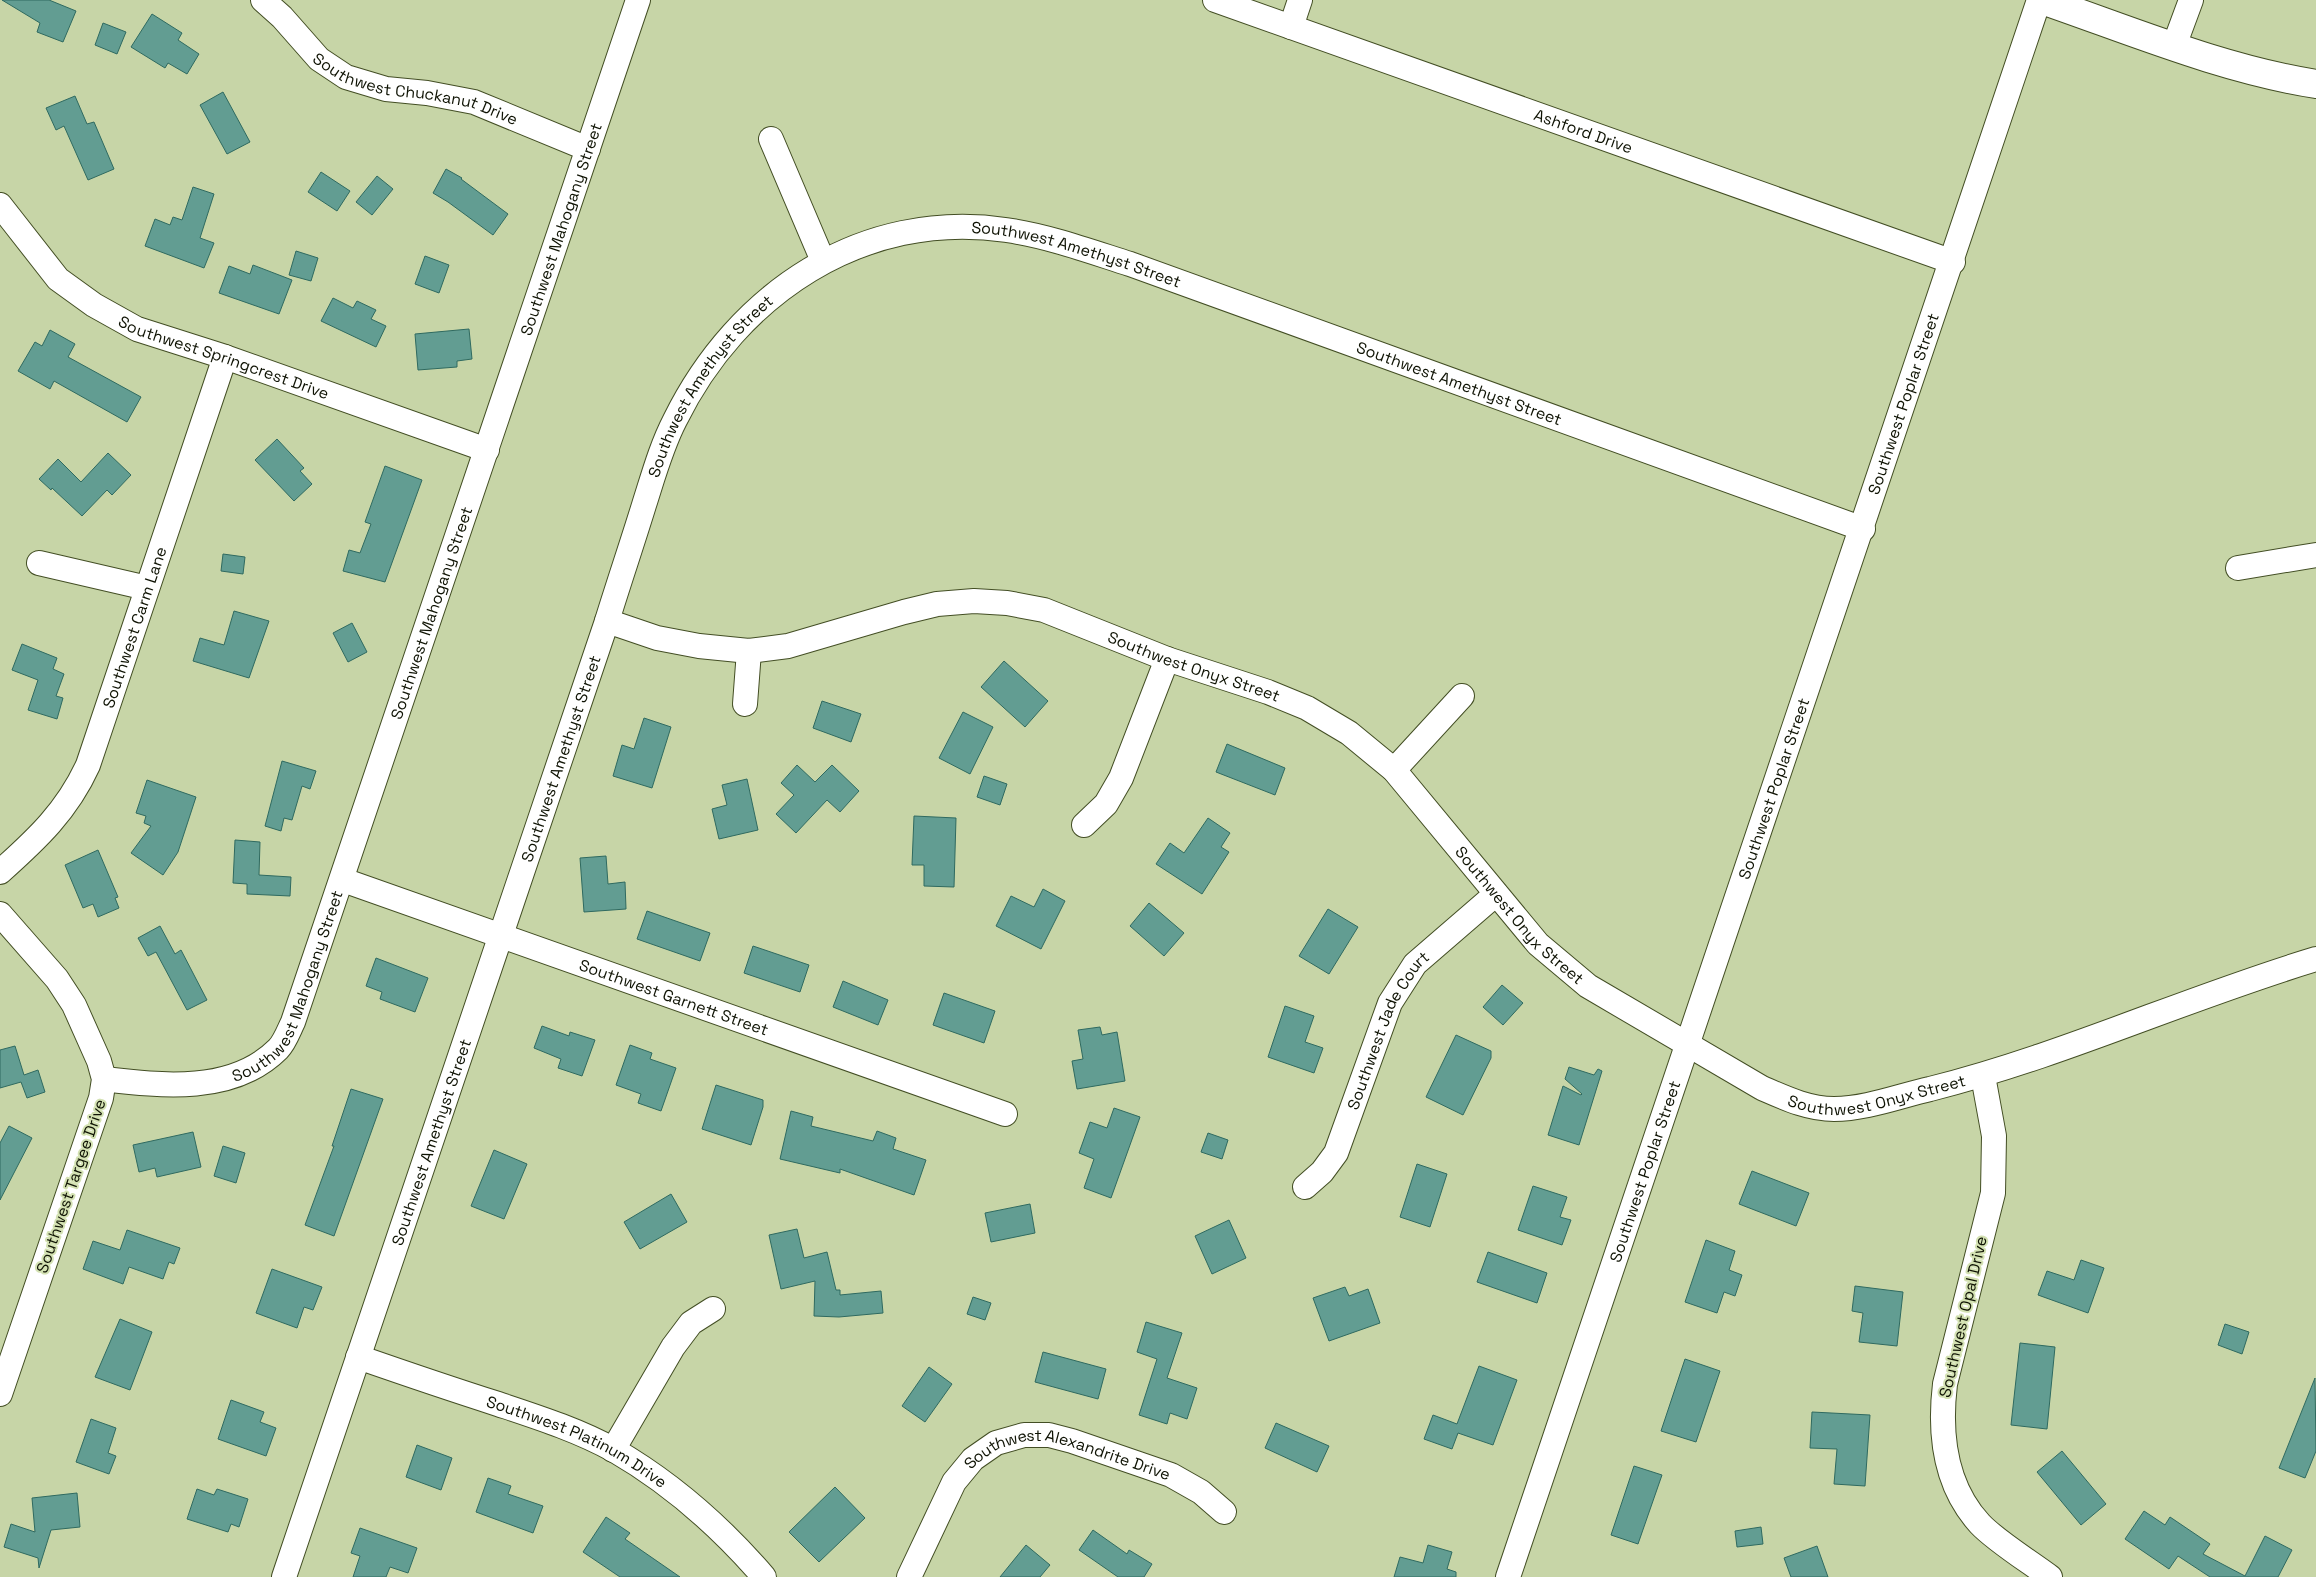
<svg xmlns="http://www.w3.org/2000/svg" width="2316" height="1577" font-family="'Space Grotesk',sans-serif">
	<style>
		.building { fill: #629d92; stroke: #2f6a60 }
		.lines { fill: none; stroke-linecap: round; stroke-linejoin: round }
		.street-casing { stroke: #434e24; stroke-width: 26 }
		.secondary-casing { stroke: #434e24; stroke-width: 30 }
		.street { stroke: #fff; stroke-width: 24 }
		.secondary { stroke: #fff; stroke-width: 28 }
		.labels { text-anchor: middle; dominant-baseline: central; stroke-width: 4; stroke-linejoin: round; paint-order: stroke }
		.street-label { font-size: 16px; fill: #0f1304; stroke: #d4e2b3 }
	</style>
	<rect width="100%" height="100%" fill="#c7d5a7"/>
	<path class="building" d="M2,0H49L76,11L63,42L37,32L40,23Z
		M152,14L182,33L178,40L199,54L187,74L168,63L165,68L131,47Z
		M103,23L126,32L117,54L95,45Z
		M223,92L250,142L227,154L200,105Z
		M75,96L87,124L94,122L114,169L88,180L64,126L56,130L46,108Z
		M446,169L462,178L461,179L508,214L493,235L448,202L433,193Z
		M321,172L350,191L337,211L308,192Z
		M377,176L393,189L372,215L356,202Z
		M193,187L214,194L200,238L214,243L204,268L145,246L155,219L170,225L173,217L182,220Z
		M296,251L318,258L311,281L289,275Z
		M425,256L449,265L439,293L415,284Z
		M253,265L292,280L279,314L219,293L229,266L250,274Z
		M333,298L353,308L357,301L376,310L371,319L386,326L376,347L321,321Z
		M469,329L472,359L457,361V367L418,370L415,334Z
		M50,330L75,344L68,357L141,397L127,422L54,381L50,389L18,371L35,342L42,346Z
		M277,439L304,468L300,471L312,484L294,501L255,460Z
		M108,453L131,475L112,495L107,490L82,516L52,488L51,490L39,479L58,459L81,482Z
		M385,466L422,480L385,582L343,571L349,550L360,553L371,524L365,522Z
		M223,554L245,557L243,574L221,571Z
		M234,611L269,621L249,678L193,661L200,638L224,645Z
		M352,623L367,652L348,662L333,633Z
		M22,644L57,658L53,669L64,674L56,696L63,698L57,719L28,710L38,680L12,670Z
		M1004,661L1048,701L1025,727L981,687Z
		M822,701L861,714L851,742L813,728Z
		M963,712L993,727L970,774L939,758Z
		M644,718L671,727L652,788L613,776L622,745L634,749Z
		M1227,744L1285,768L1275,795L1216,772Z
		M282,761L316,771L310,789L302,786L292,820L284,818L281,831L265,826Z
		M797,765L815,782L832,765L859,791L840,812L827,800L796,833L776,814L794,795L781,783Z
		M984,776L1007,784L1000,805L977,797Z
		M747,779L758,830L719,839L712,809L727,805L722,785Z
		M147,780L196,797L178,852L163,875L131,853L151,826L144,823L146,816L136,813Z
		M914,816L956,818L954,887L924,886V865H912Z
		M1208,818L1230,833L1221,847L1229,852L1202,894L1156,864L1170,843L1184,853Z
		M235,840L260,842L259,875L291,877L290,896L247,894V884L233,883Z
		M98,850L118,897L115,898L119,908L98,917L93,904L83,908L65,865Z
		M606,856L608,884L625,882L626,909L584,912L580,858Z
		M1043,889L1065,901L1041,949L996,926L1011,896L1034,907Z
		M1149,903L1184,933L1164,956L1130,926Z
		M1328,909L1358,927L1329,974L1299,956Z
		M647,911L710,933L700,961L637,939Z
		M160,926L175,954L181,950L207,1000L187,1010L156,952L148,956L138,938Z
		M753,946L809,965L800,992L744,973Z
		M376,958L428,978L415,1012L380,999L382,992L366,986Z
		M843,981L888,1000L878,1025L833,1007Z
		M1502,985L1523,1003L1503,1025L1483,1007Z
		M944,993L995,1011L984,1043L933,1025Z
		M1285,1006L1314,1016L1305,1042L1323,1048L1314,1073L1268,1057Z
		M542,1026L569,1036L570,1032L595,1040L582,1076L558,1068L561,1059L534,1048Z
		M1100,1027L1102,1035L1117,1032L1125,1081L1077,1089L1072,1061L1083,1059L1078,1030Z
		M1456,1035L1491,1051V1058L1463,1115L1426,1097Z
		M630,1045L652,1053L650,1059L676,1068L661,1111L638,1103L641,1094L616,1085Z
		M15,1046L24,1075L38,1070L45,1092L27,1098L21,1082L0,1088V1050Z
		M1569,1067L1594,1075L1598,1069L1602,1071L1579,1145L1548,1135L1563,1086L1581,1095L1582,1094L1565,1079Z
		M716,1085L763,1100V1107L751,1145L702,1129Z
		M351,1089L383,1099L334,1236L305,1225L334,1146H332Z
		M1114,1108L1140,1117L1111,1198L1084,1188L1094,1159L1079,1153L1090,1122L1107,1128Z
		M791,1111L813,1117L811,1126L873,1141L877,1131L896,1138L893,1149L926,1160L914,1195L840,1169V1173L780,1159Z
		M9,1126L32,1138L0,1200V1143Z
		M193,1132L201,1167L157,1177L155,1168L139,1172L133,1145Z
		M1208,1133L1228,1140L1222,1159L1201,1152Z
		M223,1146L245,1153L236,1183L214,1176Z
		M494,1150L527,1164L504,1219L471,1206Z
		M1417,1164L1447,1174L1430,1227L1400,1217Z
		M1752,1171L1809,1193L1796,1226L1739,1204Z
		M1533,1186L1567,1197L1560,1217L1571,1220L1562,1245L1518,1230Z
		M671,1194L687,1222L640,1249L624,1222Z
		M1030,1204L1035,1233L991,1242L985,1213Z
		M1229,1220L1246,1258L1212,1274L1195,1236Z
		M797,1229L804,1258L827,1252L836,1290H840V1295L881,1291L883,1313L839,1317L814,1316L815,1281L781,1289L769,1235Z
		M127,1230L180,1248L174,1264L169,1262L163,1279L129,1267L123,1284L83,1269L93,1241L120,1250Z
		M1706,1240L1735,1251L1729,1270L1742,1275L1735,1296L1724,1292L1717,1313L1685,1302Z
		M1488,1252L1547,1273L1537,1303L1477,1282Z
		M2081,1260L2104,1268L2088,1313L2038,1295L2047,1271L2074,1280Z
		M272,1269L322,1287L313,1310L304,1307L297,1328L256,1313Z
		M1855,1286L1903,1292L1897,1346L1859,1342L1863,1313L1852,1311Z
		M1345,1287L1349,1296L1368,1289L1380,1323L1329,1341L1313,1298Z
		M973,1297L991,1303L985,1320L967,1314Z
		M120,1319L152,1332L130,1390L95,1377Z
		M1146,1322L1182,1333L1167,1378L1197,1388L1187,1419L1170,1413L1167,1424L1139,1415L1157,1359L1137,1352Z
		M2225,1324L2249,1332L2242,1354L2218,1345Z
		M2020,1343L2055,1347L2047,1429L2011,1425Z
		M1043,1352L1106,1369L1098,1399L1035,1382Z
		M1685,1359L1720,1371L1696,1442L1661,1431Z
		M1479,1366L1517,1380L1493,1445L1458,1433L1452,1449L1424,1439L1433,1415L1457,1424Z
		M929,1367L952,1384L925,1422L902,1406Z
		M2315,1378L2316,1451L2305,1478L2279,1468Z
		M231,1400L264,1412L260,1422L276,1428L266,1456L218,1439Z
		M1812,1412L1870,1415L1865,1486L1834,1484L1837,1449L1810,1448Z
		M91,1419L116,1428L108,1453L116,1456L109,1474L76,1462Z
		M1276,1423L1329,1446L1317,1472L1265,1448Z
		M417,1445L452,1458L441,1490L406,1477Z
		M2062,1451L2106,1504L2081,1525L2037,1472Z
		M1634,1466L1662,1475L1638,1544L1611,1535Z
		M488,1478L511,1486L508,1494L543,1506L533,1533L476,1512Z
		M835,1487L865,1518L819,1562L789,1532Z
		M197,1489L214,1495L217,1489L248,1499L239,1527L231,1524L228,1532L187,1519Z
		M77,1493L80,1527L51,1530L39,1568L38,1558L4,1547L11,1524L35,1532L32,1498Z
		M2144,1511L2165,1525L2170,1517L2210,1544L2203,1554L2245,1576L2265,1536L2292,1550L2278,1577H2210L2178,1556L2169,1569L2125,1539Z
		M606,1517L630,1533L625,1539L680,1577H620L583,1552Z
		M1761,1527L1763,1544L1737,1547L1735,1531Z
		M360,1528L417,1548L408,1573L390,1567L386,1577H353L360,1556L351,1553Z
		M1093,1530L1127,1554L1129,1550L1152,1564L1144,1577H1118L1079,1550Z
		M1026,1545L1050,1565L1040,1577H1000Z
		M1428,1545L1452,1552L1447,1569L1456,1572V1577H1394L1400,1557L1423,1563Z
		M1817,1546L1828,1577H1791L1784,1558Z"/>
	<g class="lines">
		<g class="street-casing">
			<g id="street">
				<path id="s1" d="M263,0L282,17L319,59L346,77L386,89L427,93L474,102L588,149"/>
				<path id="s2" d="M1215,0L1953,262"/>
				<path d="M1291,27L1300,0"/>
				<path d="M2174,46L2191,0"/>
				<path d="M771,139L823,261"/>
				<path id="s3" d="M0,205L58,279L94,305L137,329L225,357L487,450"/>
				<path d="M39,563L147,588"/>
				<path d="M2238,568L2316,555"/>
				<path id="s4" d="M607,621L657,638L699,646L749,651L788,646L904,612L937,604L974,601L1007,603L1044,610L1167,659L1268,692L1307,708L1349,733L1394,770L1538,944L1588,986L1762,1088C1785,1098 1808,1109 1834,1109C1866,1109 1899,1096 1930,1089C2062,1056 2186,998 2316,959"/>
				<path d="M745,704L749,651"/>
				<path d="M1394,770L1462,696"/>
				<path d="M1084,825L1106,804L1121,778L1167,659"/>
				<path id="s5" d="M0,872C37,839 67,811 88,765L225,357"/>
				<path id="s6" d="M343,880L1005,1114"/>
				<path d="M0,914L57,979L74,1005L99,1061L104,1079L101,1098L0,1394"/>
				<path d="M1983,1076L1994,1136L1993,1193L1945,1384C1939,1434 1945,1486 1980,1524C1996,1541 2030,1562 2050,1577"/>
				<path id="s7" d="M104,1079C162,1086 233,1094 278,1049C285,1042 289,1030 293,1022L638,0"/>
				<path id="s8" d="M1305,1187L1322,1172L1336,1153L1390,1003L1415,964L1496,894"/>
				<path id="s9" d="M358,1357C404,1373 451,1389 498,1404C537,1417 578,1430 614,1450C671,1483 721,1527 764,1577"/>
				<path d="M613,1450L673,1347L691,1323L713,1309"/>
				<path id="s10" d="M284,1577L607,621C619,582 632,544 644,505C653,477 661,447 675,420C737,294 862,209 1006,230C1048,236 1089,251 1130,264L1863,529"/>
				<path id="s11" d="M909,1577L954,1482L973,1459L996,1443L1024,1435H1049L1072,1441L1171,1475L1201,1492L1224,1512"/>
				<path id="s12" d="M1508,1577L2039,0"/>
			</g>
		</g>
		<g class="secondary-casing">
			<path id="secondary" d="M2042,0C2132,31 2222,69 2316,84"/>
		</g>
		<use href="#street" class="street"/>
		<use href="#secondary" class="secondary"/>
	</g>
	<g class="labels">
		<g class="street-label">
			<text stroke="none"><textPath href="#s1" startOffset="184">Southwest Chuckanut Drive</textPath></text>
			<text stroke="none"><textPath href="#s2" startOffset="391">Ashford Drive</textPath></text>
			<text stroke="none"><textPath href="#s7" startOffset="1051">Southwest Mahogany Street</textPath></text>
			<text stroke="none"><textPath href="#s10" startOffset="1704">Southwest Amethyst Street</textPath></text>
			<text stroke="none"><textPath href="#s3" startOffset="279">Southwest Springcrest Drive</textPath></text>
			<text stroke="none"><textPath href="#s10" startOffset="2109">Southwest Amethyst Street</textPath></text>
			<text stroke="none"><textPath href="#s10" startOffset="1269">Southwest Amethyst Street</textPath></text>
			<text stroke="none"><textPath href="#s12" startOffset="1238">Southwest Poplar Street</textPath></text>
			<text stroke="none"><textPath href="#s7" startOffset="646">Southwest Mahogany Street</textPath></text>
			<text stroke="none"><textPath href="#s5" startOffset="285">Southwest Carm Lane</textPath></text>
			<text stroke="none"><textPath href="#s4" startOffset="608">Southwest Onyx Street</textPath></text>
			<text stroke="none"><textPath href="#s10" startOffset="864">Southwest Amethyst Street</textPath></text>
			<text stroke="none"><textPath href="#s12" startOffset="832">Southwest Poplar Street</textPath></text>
			<text stroke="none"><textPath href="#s4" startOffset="1028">Southwest Onyx Street</textPath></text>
			<text stroke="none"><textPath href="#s7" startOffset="241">Southwest Mahogany Street</textPath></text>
			<text stroke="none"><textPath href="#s6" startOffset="351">Southwest Garnett Street</textPath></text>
			<text stroke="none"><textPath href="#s8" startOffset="180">Southwest Jade Court</textPath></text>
			<text stroke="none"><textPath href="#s4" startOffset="1448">Southwest Onyx Street</textPath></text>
			<text stroke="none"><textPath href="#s10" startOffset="459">Southwest Amethyst Street</textPath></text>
			<text stroke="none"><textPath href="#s12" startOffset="428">Southwest Poplar Street</textPath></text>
			<text transform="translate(71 1186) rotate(-71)">Southwest Targee Drive</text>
			<text transform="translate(1963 1317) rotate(-77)">Southwest Opal Drive</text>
			<text stroke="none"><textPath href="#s9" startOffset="235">Southwest Platinum Drive</textPath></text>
			<text stroke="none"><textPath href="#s11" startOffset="235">Southwest Alexandrite Drive</textPath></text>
		</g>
	</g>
</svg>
